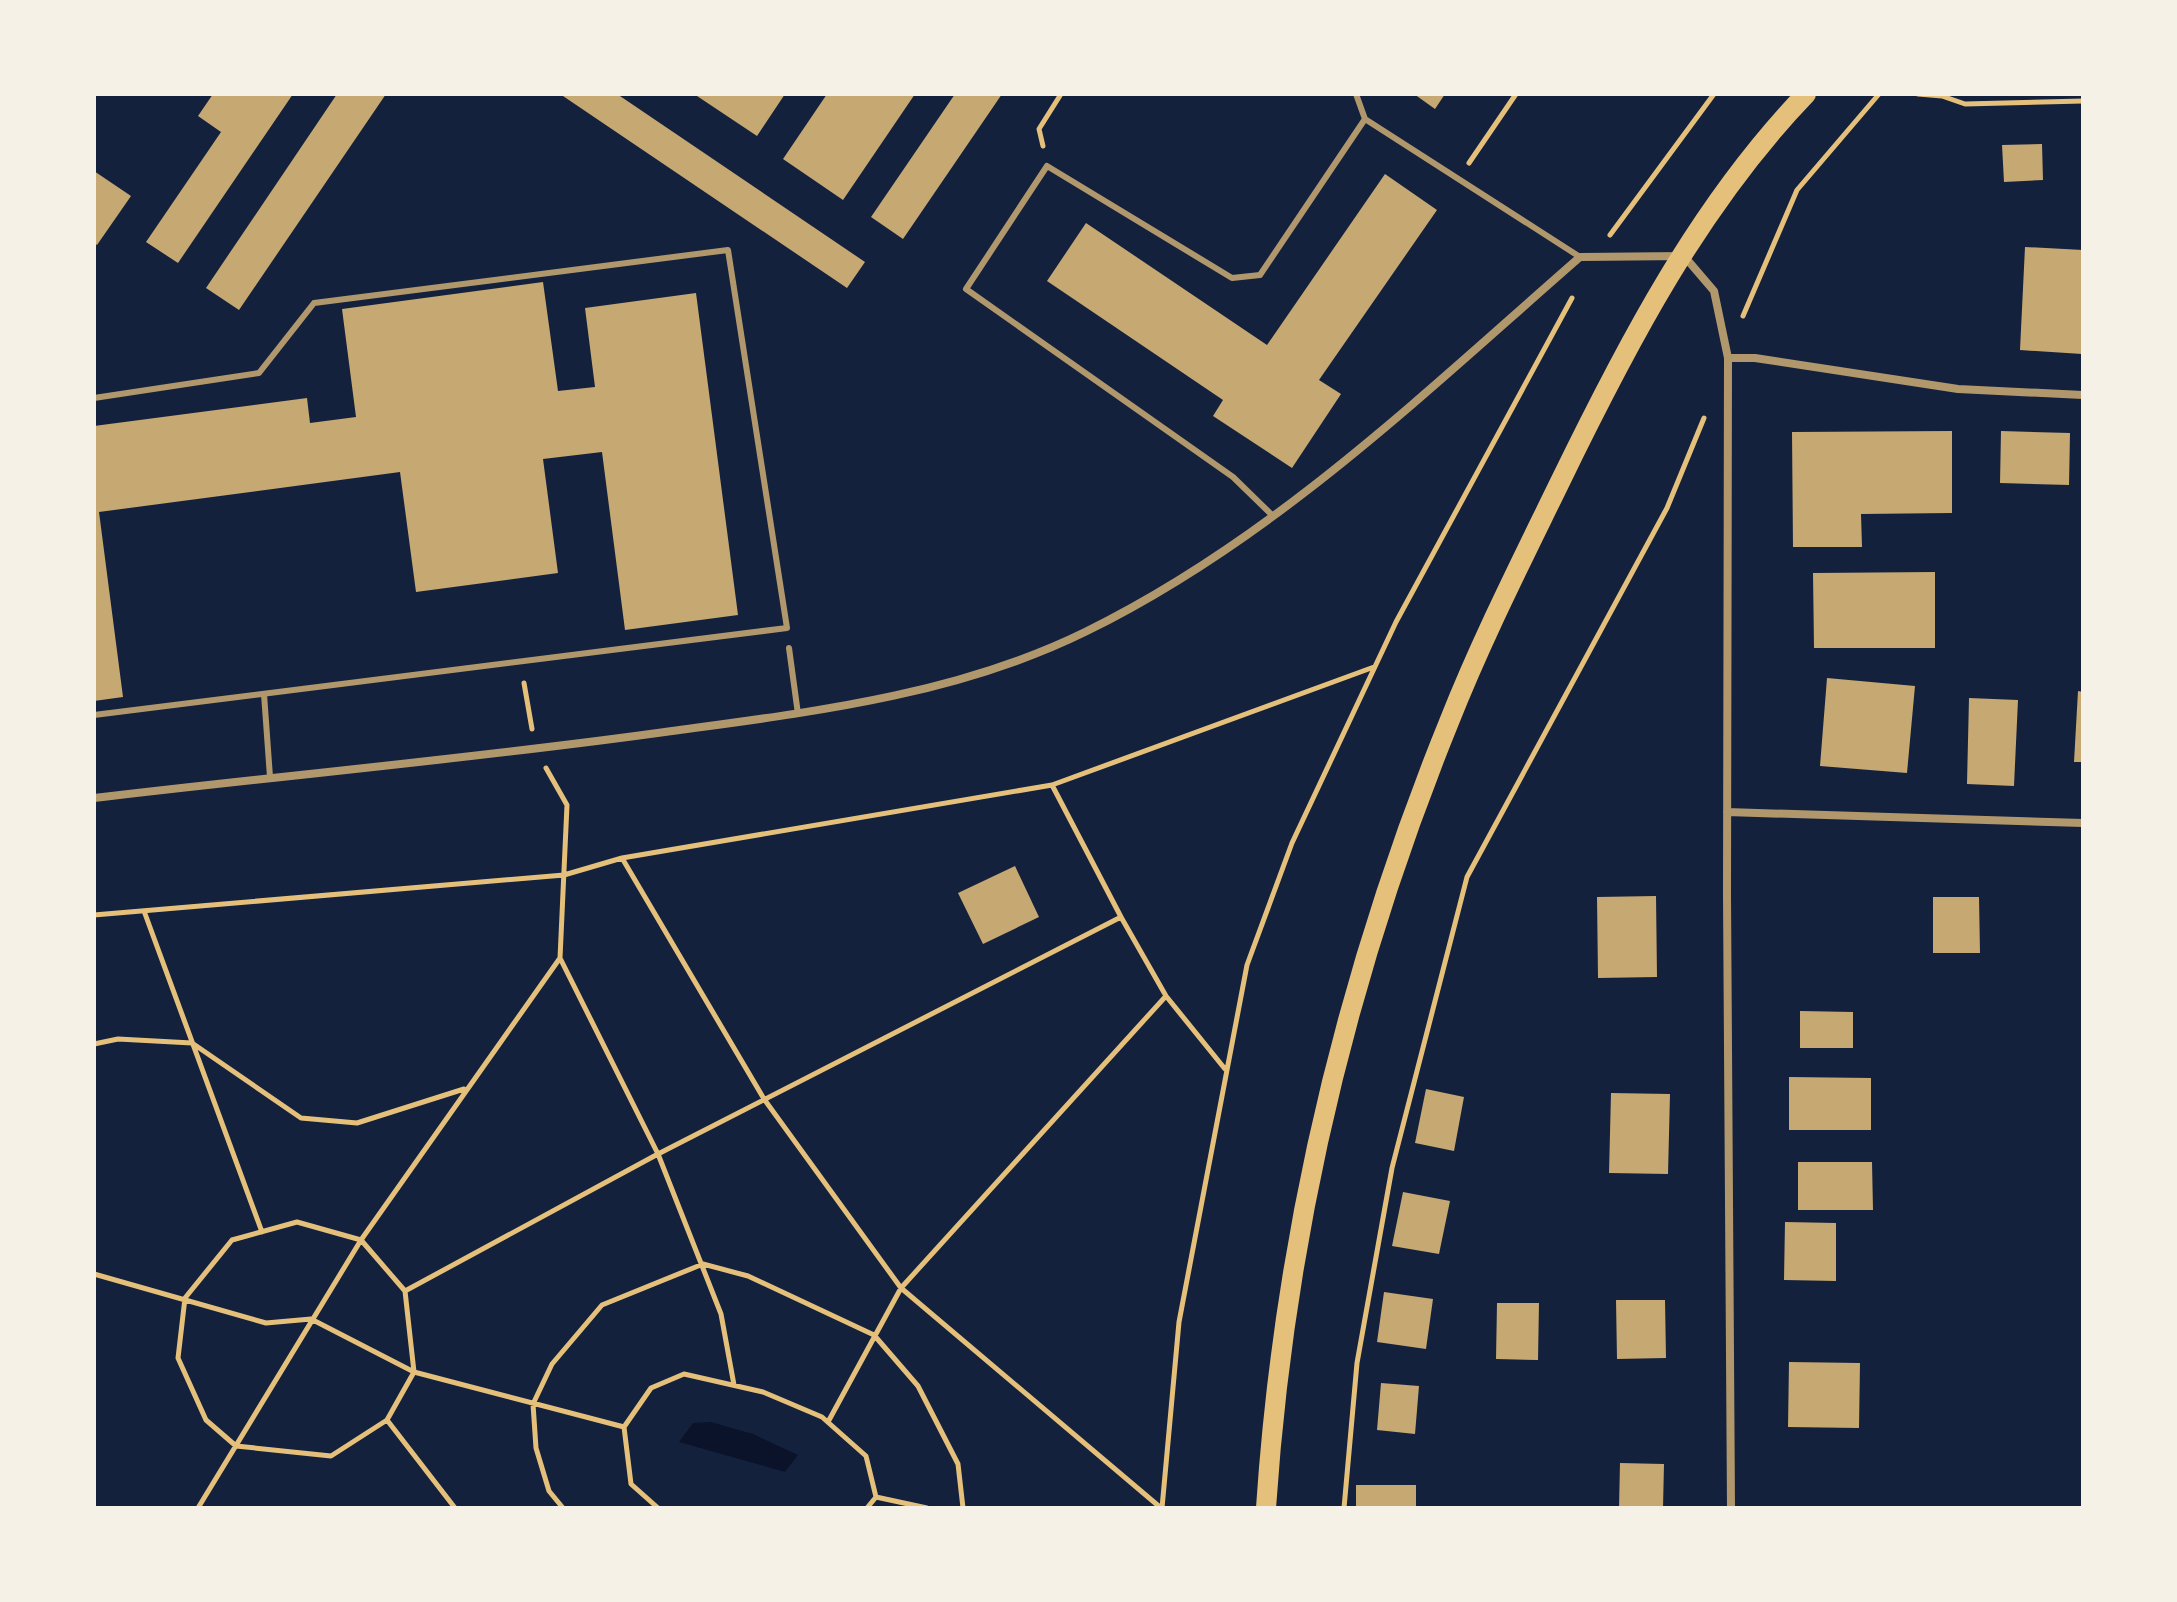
<svg xmlns="http://www.w3.org/2000/svg" width="2177" height="1602" font-family="'PT Sans Narrow',sans-serif">
	<style>
		.water { fill: #0b132b }
		.building { fill: #c6a872 }
		.lines { fill: none; stroke-linecap: round; stroke-linejoin: round }
		.path { stroke: #e5c07b; stroke-width: 5 }
		.service { stroke: #b1986c; stroke-width: 6 }
		.minor { stroke: #b1986c; stroke-width: 8 }
		.primary { stroke: #e5c07b; stroke-width: 20 }
	</style>
	<rect width="100%" height="100%" fill="#14213d"/>
	<path class="water" d="M711,1422L753,1434L798,1455L785,1472L679,1442L693,1423Z"/>
	<path class="building" d="M213,94H293L178,263L146,242L221,132L198,116Z
		M337,94H386L239,310L206,288Z
		M560,94H617L865,262L847,288Z
		M694,94H785L757,136Z
		M827,94H915L843,200L783,159Z
		M955,94H1002L903,239L871,217Z
		M1414,94H1445L1435,109Z
		M2042,144L2043,180L2004,182L2002,145Z
		M94,171L131,196L97,245L94,243Z
		M1385,174L1437,210L1319,380L1341,394L1292,468L1213,416L1223,400L1047,281L1086,223L1267,345Z
		M2025,247L2083,250L2082,354L2020,350Z
		M543,282L558,391L595,387L585,308L696,293L738,615L625,630L602,452L543,459L558,573L416,592L400,472L99,512L123,697L94,701V426L307,398L310,423L356,417L342,309Z
		M1952,431V513L1861,514L1862,547H1793L1792,432Z
		M2001,431L2070,433L2069,485L2000,483Z
		M1935,572V648H1814L1813,573Z
		M1827,678L1915,686L1907,773L1820,766Z
		M2078,691L2083,692V762H2074Z
		M1969,698L2018,700L2014,786L1967,784Z
		M1015,866L1039,917L983,944L958,893Z
		M1656,896L1657,977L1598,978L1597,897Z
		M1933,897H1979L1980,953H1933Z
		M1800,1011L1853,1012V1048H1800Z
		M1789,1077L1871,1078V1130H1789Z
		M1426,1089L1464,1097L1454,1151L1415,1143Z
		M1611,1093L1670,1094L1668,1174L1609,1173Z
		M1798,1162H1872L1873,1210H1798Z
		M1403,1192L1450,1201L1439,1254L1392,1246Z
		M1785,1222L1836,1223V1281L1784,1280Z
		M1384,1292L1433,1299L1426,1349L1377,1342Z
		M1616,1300H1665L1666,1358L1617,1359Z
		M1497,1303H1539L1538,1360L1496,1359Z
		M1789,1362L1860,1363L1859,1428L1788,1427Z
		M1381,1383L1419,1386L1415,1434L1377,1430Z
		M1620,1463L1664,1464L1663,1508H1619Z
		M1356,1485H1416V1508H1356Z"/>
	<g class="lines">
		<path class="path" d="M1918,94L1942,96L1965,104L2083,101
			M1043,146L1039,129L1061,94
			M1469,163L1516,94
			M1610,235L1714,94
			M1743,316L1797,190L1879,94
			M524,683L532,729
			M622,858L764,1099L901,1288L1161,1508
			M144,911L262,1232
			M94,915L564,875L622,858L1052,785L1374,667
			M1121,917L1166,996L1225,1069
			M94,1044L118,1039L192,1043L301,1118L357,1123L464,1089
			M297,1222L361,1240L405,1291L414,1372L387,1420L331,1456L236,1446L206,1420L178,1358L185,1298L232,1240Z
			M94,1274L266,1323L311,1319L414,1372L624,1427
			M405,1291L658,1154L560,958L567,805L546,768
			M734,1385L721,1314L658,1154L1121,917L1052,785
			M387,1420L455,1508
			M828,1422L901,1288L1166,996
			M876,1497L927,1508
			M198,1508L361,1240L560,958
			M563,1508L549,1491L536,1448L533,1404L552,1364L602,1305L703,1264L748,1276L874,1335L918,1386L958,1464L963,1508
			M658,1508L631,1484L624,1427L651,1388L684,1374L763,1392L822,1417L866,1456L876,1497L867,1508
			M1162,1508L1179,1322L1247,965L1292,843L1396,622L1572,298
			M1344,1508L1357,1363L1392,1168L1467,877L1667,508L1704,418"/>
		<path class="service" d="M1356,94L1365,119
			M94,398L259,373L314,303L728,250L787,628L94,715
			M1273,516L1233,477L966,289L1047,166L1232,278L1260,275L1365,119L1580,257
			M789,648L798,714
			M264,694L270,777"/>
		<path class="minor" d="M1728,358H1755L1958,389L2083,395
			M94,798C287,775 480,758 672,731C812,712 957,695 1085,632C1273,540 1424,393 1580,257L1684,256L1714,291L1728,358L1727,895L1731,1508
			M1727,812L2083,823"/>
		<path class="primary" d="M1266,1508C1284,1238 1347,973 1449,722C1481,641 1521,562 1559,484C1626,346 1699,205 1806,94"/>
	</g>
	<rect width="2177" height="1602" fill="none" stroke="#f6f1e7" stroke-width="192"/>
</svg>
